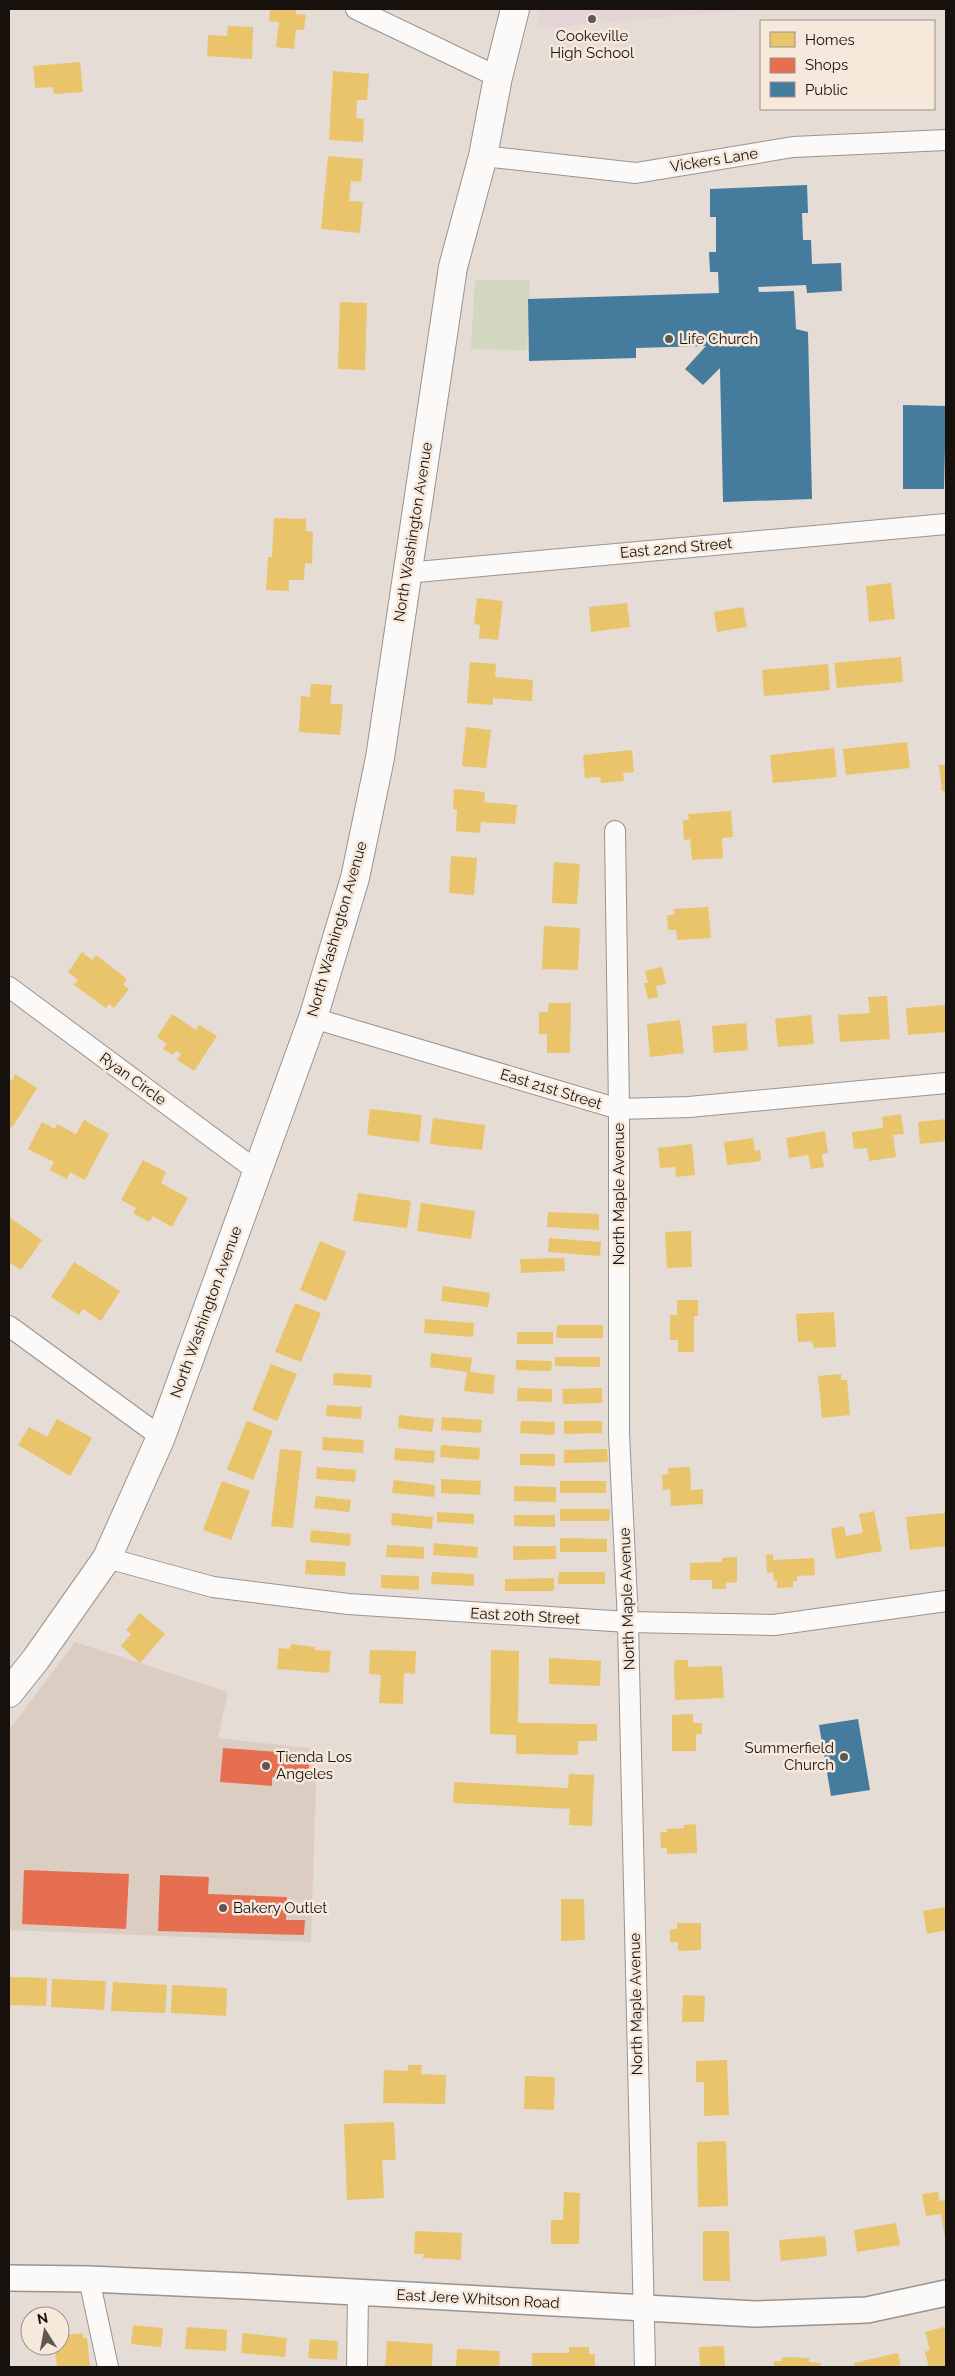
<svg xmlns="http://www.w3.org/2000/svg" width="955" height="2376" font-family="Raleway,sans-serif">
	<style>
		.commercial { fill: #dccdc2 }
		.education { fill: #e5d4d5 }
		.green { fill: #d1d8bf }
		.homes { fill: #e9c46a }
		.shops { fill: #e76f51 }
		.public { fill: #457b9d }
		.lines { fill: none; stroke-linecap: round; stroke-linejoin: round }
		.minor-casing { stroke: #9a938e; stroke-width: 22 }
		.tertiary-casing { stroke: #9a938e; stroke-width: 28 }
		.secondary-casing { stroke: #9a938e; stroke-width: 30 }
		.minor { stroke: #fbfaf9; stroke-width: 20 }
		.tertiary { stroke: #fbfaf9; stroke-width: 25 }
		.secondary { stroke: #fbfaf9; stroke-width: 28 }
		.poi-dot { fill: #5e5853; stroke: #f7e8dc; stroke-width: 2 }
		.labels { text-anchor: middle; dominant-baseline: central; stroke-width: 5; stroke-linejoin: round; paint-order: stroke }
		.poi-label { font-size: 15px; fill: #16110d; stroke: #f7e8dc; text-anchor: start }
		.street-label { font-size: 15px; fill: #16110d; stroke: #f7e8dc }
	</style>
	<rect width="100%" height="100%" fill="#e4dcd5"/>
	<path class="commercial" d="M75,1642L228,1692L218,1738L317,1749L311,1942L9,1930V1730Z"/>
	<path class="education" d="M541,9H754L537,29Z"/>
	<path class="green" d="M475,280H530L527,350L471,349Z"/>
	<path class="homes" d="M270,9H296V14L306,15L304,30H296L294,49L276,47L279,22L269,21Z
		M228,26L253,27L252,59L207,56L208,35L227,36Z
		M80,62L83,92L54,94L53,87L35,88L33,66Z
		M333,71L369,74L367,100H357L356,118L364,119L363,142L329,140Z
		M328,156L363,159L361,182L351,181L349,201L363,202L360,233L321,229Z
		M340,302L367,303L365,370L338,369Z
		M274,518L306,519V531L313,532L312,564L305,563L304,580H289V591L266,590L268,557H272Z
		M891,583L895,619L869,622L866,586Z
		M477,598L503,601L498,640L479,638L480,625L474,624Z
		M627,603L630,627L591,632L589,607Z
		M743,607L747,627L717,632L714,612Z
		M901,657L903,682L837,688L834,663Z
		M470,662L496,664L495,677L533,680L532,701L493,698V705L467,703Z
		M828,664L830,690L764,696L762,670Z
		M311,684L332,685L330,704H343L340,735L299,732L301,696L310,697Z
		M466,727L491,730L486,768L462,766Z
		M907,742L910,768L846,775L843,749Z
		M834,748L837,777L773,783L770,755Z
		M632,750L634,772L623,773L624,781L601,783L600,777L585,778L583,755Z
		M939,765H946V791H942Z
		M454,789L485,792L484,802L517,805L515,824L481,822L480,833L456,831L457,810L453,809Z
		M731,811L733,837L722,838L723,858L692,860L690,839L684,840L683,820H689L688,814Z
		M451,856L477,858L474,895L449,893Z
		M554,862L580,864L577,904L552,903Z
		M708,907L711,938L677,940L676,930H668L667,915H674V909Z
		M544,926L580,928L578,970L542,969Z
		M82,952L92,960L96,955L127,979L123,985L129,989L114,1008L109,1004L106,1008L74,985L78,980L68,972Z
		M662,967L666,984L656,986L658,997L648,999L644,983H648L645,971Z
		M887,996L890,1039L840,1042L838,1015L870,1013L868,997Z
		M549,1003H571L570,1053H547V1034H539V1012H548Z
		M946,1005V1032L908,1035L906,1008Z
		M172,1014L196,1030L199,1025L217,1036L194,1071L177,1060L181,1054L176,1051L173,1055L163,1049L167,1044L157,1037Z
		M811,1015L814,1044L778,1047L775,1019Z
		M680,1020L684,1053L650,1057L647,1024Z
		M746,1023L748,1050L714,1053L712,1026Z
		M15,1074L37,1088L12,1128L9,1126V1079L12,1081Z
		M370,1109L422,1115L419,1142L367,1135Z
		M901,1114L904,1134L893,1135L896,1157L869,1161L867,1148L854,1149L852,1132L883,1128L882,1117Z
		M433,1118L485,1125L482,1150L430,1144Z
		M946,1119V1141L920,1144L918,1122Z
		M84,1120L109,1134L85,1180L70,1172L67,1179L50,1170L54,1162L28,1149L42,1122L55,1129L57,1124L76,1134Z
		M825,1131L828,1153L822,1154L824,1167L811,1169L808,1155L789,1158L786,1138Z
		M753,1138L755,1151L760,1150L761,1161L727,1165L724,1142Z
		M692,1144L695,1175L676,1177L675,1167L660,1168L658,1148Z
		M143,1160L166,1172L161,1183L188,1198L172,1227L153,1216L149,1222L133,1213L136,1208L121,1200Z
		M358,1193L411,1201L407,1228L353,1221Z
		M421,1203L475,1211L471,1239L417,1231Z
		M548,1212L599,1214V1230L547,1227Z
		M9,1217L42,1240L21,1270L9,1262Z
		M691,1231L692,1267L667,1268L665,1232Z
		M549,1238L601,1242L600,1256L548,1252Z
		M320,1241L346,1252L326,1301L300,1290Z
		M564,1258L565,1271L521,1273L520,1259Z
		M74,1262L120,1291L101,1321L83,1309L79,1315L51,1297Z
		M443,1286L490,1293L488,1307L441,1301Z
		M677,1300H698V1316H694V1352H678V1340H670V1315H677Z
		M295,1303L321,1313L301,1362L275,1352Z
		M834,1312L836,1347L814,1348L812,1341L798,1342L796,1314Z
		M425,1319L474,1323L473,1337L424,1333Z
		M557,1325H603V1338H556Z
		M517,1332H553V1344H517Z
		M431,1353L472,1358L470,1372L495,1375L493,1394L464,1391L467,1372L430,1367Z
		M555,1357H600V1367L555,1366Z
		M516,1360L552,1361L551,1371L516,1370Z
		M271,1364L297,1374L277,1421L252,1410Z
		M334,1373L372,1375L371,1388L333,1385Z
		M841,1374V1380H847L850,1415L822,1418L818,1376Z
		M518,1388L552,1389V1402L517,1401Z
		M602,1388V1403L563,1404L562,1389Z
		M327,1405L362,1407L361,1419L326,1416Z
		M399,1415L434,1419L432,1432L398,1428Z
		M442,1417L482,1420L481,1433L441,1430Z
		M57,1419L92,1438L70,1476L18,1445L29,1427L47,1437Z
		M247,1421L273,1431L253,1480L227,1469Z
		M521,1421L555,1422L554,1435L520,1433Z
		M564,1421H602V1433L564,1434Z
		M323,1437L364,1440L363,1453L322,1450Z
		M441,1445L480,1448L479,1460L440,1457Z
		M395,1448L435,1451L434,1463L394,1460Z
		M280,1449L302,1451L293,1528L271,1526Z
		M607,1449L608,1462L564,1463V1450Z
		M520,1454H555V1466L520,1465Z
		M317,1467L356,1470L355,1482L316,1479Z
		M690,1467L691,1490L703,1489V1504L671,1506L670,1489L663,1490L662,1475L669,1474L668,1468Z
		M441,1479L481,1481L480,1495L441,1493Z
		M394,1480L435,1485L434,1497L392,1493Z
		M222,1481L250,1491L231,1540L203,1530Z
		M560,1481H606V1493H560Z
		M514,1486L556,1487V1502L514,1501Z
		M316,1496L351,1500L349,1512L314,1508Z
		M560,1509H610L609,1521H560Z
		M874,1511L882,1551L836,1559L831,1529L844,1526L846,1536L863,1533L859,1514Z
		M437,1512L474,1514V1524L437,1522Z
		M392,1513L433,1517L432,1529L391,1525Z
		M946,1513V1546L910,1550L906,1517Z
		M514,1515H555V1527L514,1526Z
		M311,1530L351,1534L350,1546L310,1542Z
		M560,1538L607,1539V1552H560Z
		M434,1543L478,1547L477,1558L433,1555Z
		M387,1545L424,1547V1559L386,1557Z
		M513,1546H556V1559L513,1560Z
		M773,1554V1560L814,1558L815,1575L797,1576V1581H793V1587L777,1588V1581H774L773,1572L767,1573L766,1555Z
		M737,1557V1582L726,1583V1589H712V1580H690V1563L722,1562V1558Z
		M306,1560L346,1562L345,1576L305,1574Z
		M432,1572L474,1574V1586L431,1584Z
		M559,1572H605V1584H558Z
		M381,1575L419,1576V1590L381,1588Z
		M554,1578V1591H505V1579Z
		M140,1613L165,1634L140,1663L121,1646L131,1634L126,1630Z
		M291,1644L315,1647V1650L331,1651L329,1673L277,1669L279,1648L290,1649Z
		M370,1650L416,1651L415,1674L404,1673L403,1704L379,1703L381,1675L369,1674Z
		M491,1650L519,1651L518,1723L597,1724V1741H578V1755L516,1754V1735L490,1734Z
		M549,1658L601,1661L600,1686L549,1684Z
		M676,1660H688V1667L722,1666L724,1698L675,1700L674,1664Z
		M693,1714V1723H702V1734H696V1751H672V1715Z
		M569,1774L594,1775L592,1826L569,1825L570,1809L453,1803L454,1782L568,1788Z
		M696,1824L697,1853L667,1854V1848H661L660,1832H667V1829L684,1828V1825Z
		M561,1899H584L585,1940L561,1941Z
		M946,1907V1930L927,1934L923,1911Z
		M677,1923H701V1950L678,1951V1942H670V1929H677Z
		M9,1977L47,1978L46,2006L9,2005Z
		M52,1979L106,1981L104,2010L51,2007Z
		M113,1982L167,1985L165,2013L111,2011Z
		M172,1985L227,1988L226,2016L171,2013Z
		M683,1995L705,1996L704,2022H682Z
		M727,2060L729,2115L704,2116V2082H696V2061Z
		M408,2065H422L421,2074L446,2075L445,2104L383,2103L384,2070L408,2071Z
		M525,2076L555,2077L554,2110L524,2109Z
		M394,2122L396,2160H382L384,2198L347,2200L344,2124Z
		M726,2141L728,2206L698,2207L697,2142Z
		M564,2192L580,2193L579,2244H551V2220H563Z
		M938,2192L939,2201L946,2200V2243L941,2214L926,2216L922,2194Z
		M896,2223L900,2245L857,2252L854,2230Z
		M415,2231L462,2233L461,2260L423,2258L424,2254H414Z
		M703,2231H729L730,2281H703Z
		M825,2236L827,2256L781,2261L779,2240Z
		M133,2325L163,2328L161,2347L131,2344Z
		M187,2327L227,2330L226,2351L185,2349Z
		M944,2327L946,2334V2367H929L925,2352L930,2350L925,2332Z
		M83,2333V2338H87L90,2367H57L55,2351L62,2350V2343H65L64,2335Z
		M243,2333L287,2338L285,2357L241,2353Z
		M310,2339L338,2341L337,2360L308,2358Z
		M387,2341L433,2344L432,2367H385Z
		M724,2346L725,2367H700L699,2347Z
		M569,2347H589V2354H595V2367H532V2353H569Z
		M457,2349L500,2351L499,2367H456Z
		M898,2353L901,2367H855L854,2363Z
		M782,2357L809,2358V2362L821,2363L820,2367H774V2361H782Z"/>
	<path class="shops" d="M223,1748L310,1754L308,1780L272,1777V1786L220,1782Z
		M24,1870L129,1874L126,1929L22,1924Z
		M160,1875L209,1877L208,1894L287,1897L286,1920H305L304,1935L158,1931Z"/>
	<path class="public" d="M807,185L808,213H802L803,240H811L812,264L841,263L842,291L807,293L806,285L758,287L759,292L794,291L796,329L808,332L812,499L723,502L720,368L703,385L685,369L706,346L636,348V358L529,361L528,299L719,293L718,272H710L709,252H716V217H710V189Z
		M903,405L946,406L944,489H903Z
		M858,1719L870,1790L831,1796L819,1725Z"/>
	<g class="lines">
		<g class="minor-casing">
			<path id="minor" d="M356,9L498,77
				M483,156L636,173L793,147L946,140
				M406,573L946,524
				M615,831L619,1109V1434L628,1622L645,2367
				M9,987L257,1171
				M313,1018L619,1109L689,1107L946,1083
				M9,1326L161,1437
				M107,1558L213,1587L348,1604L628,1622L774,1625L946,1601
				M89,2279L108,2367
				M357,2367L358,2293"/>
		</g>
		<g class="tertiary-casing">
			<path id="tertiary" d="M9,2278L89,2279L245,2286L755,2314L867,2310L946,2293"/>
		</g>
		<g class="secondary-casing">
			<path id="secondary" d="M9,1693L36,1659L107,1558L161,1437L313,1018L355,878L380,758L453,267L483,156L498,77L515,9"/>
		</g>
		<use href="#minor" class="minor"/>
		<use href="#tertiary" class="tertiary"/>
		<use href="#secondary" class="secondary"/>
	</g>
	<g class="poi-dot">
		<circle cx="592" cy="19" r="5"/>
		<circle cx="669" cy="339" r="5"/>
		<circle cx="844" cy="1757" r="5"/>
		<circle cx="266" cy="1766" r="5"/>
		<circle cx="223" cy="1908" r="5"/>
	</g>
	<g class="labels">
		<g class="poi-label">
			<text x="592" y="36" text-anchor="middle">Cookeville<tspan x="592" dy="17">High School</tspan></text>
			<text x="679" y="339">Life Church</text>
			<text x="834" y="1748" text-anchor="end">Summerfield<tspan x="834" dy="17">Church</tspan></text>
			<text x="276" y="1757">Tienda Los<tspan x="276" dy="17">Angeles</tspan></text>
			<text x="233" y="1908">Bakery Outlet</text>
		</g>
		<g class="street-label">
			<text transform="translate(714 160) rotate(-9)">Vickers Lane</text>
			<text transform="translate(413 532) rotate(-81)">North Washington Avenue</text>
			<text transform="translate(676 548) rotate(-5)">East 22nd Street</text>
			<text transform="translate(337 929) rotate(-74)">North Washington Avenue</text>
			<text transform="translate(133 1079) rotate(36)">Ryan Circle</text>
			<text transform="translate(551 1089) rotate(17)">East 21st Street</text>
			<text transform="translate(619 1194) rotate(-90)">North Maple Avenue</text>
			<text transform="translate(206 1312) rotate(-70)">North Washington Avenue</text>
			<text transform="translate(627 1599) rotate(-92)">North Maple Avenue</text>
			<text transform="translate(525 1616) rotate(3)">East 20th Street</text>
			<text transform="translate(636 2004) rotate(-91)">North Maple Avenue</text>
			<text transform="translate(478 2299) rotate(3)">East Jere Whitson Road</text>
		</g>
	</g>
	<rect width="955" height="2376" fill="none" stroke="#16110d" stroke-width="20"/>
	<rect x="760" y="20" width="175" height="90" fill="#f7e8dc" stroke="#9d9289"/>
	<rect x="770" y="32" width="25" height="15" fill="#e9c46a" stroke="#9d9289"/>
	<text x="805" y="45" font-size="15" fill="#16110d">Homes</text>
	<rect x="770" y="58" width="25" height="15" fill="#e76f51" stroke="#9d9289"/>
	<text x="805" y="70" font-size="15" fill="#16110d">Shops</text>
	<rect x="770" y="82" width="25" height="15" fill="#457b9d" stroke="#9d9289"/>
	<text x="805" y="95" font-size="15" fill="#16110d">Public</text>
	<g transform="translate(45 2331) rotate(349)"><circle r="24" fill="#f7e8dc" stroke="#9d9289"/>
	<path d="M0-4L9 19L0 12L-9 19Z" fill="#5e5853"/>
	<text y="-8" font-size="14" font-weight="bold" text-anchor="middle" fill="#16110d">N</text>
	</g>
</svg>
